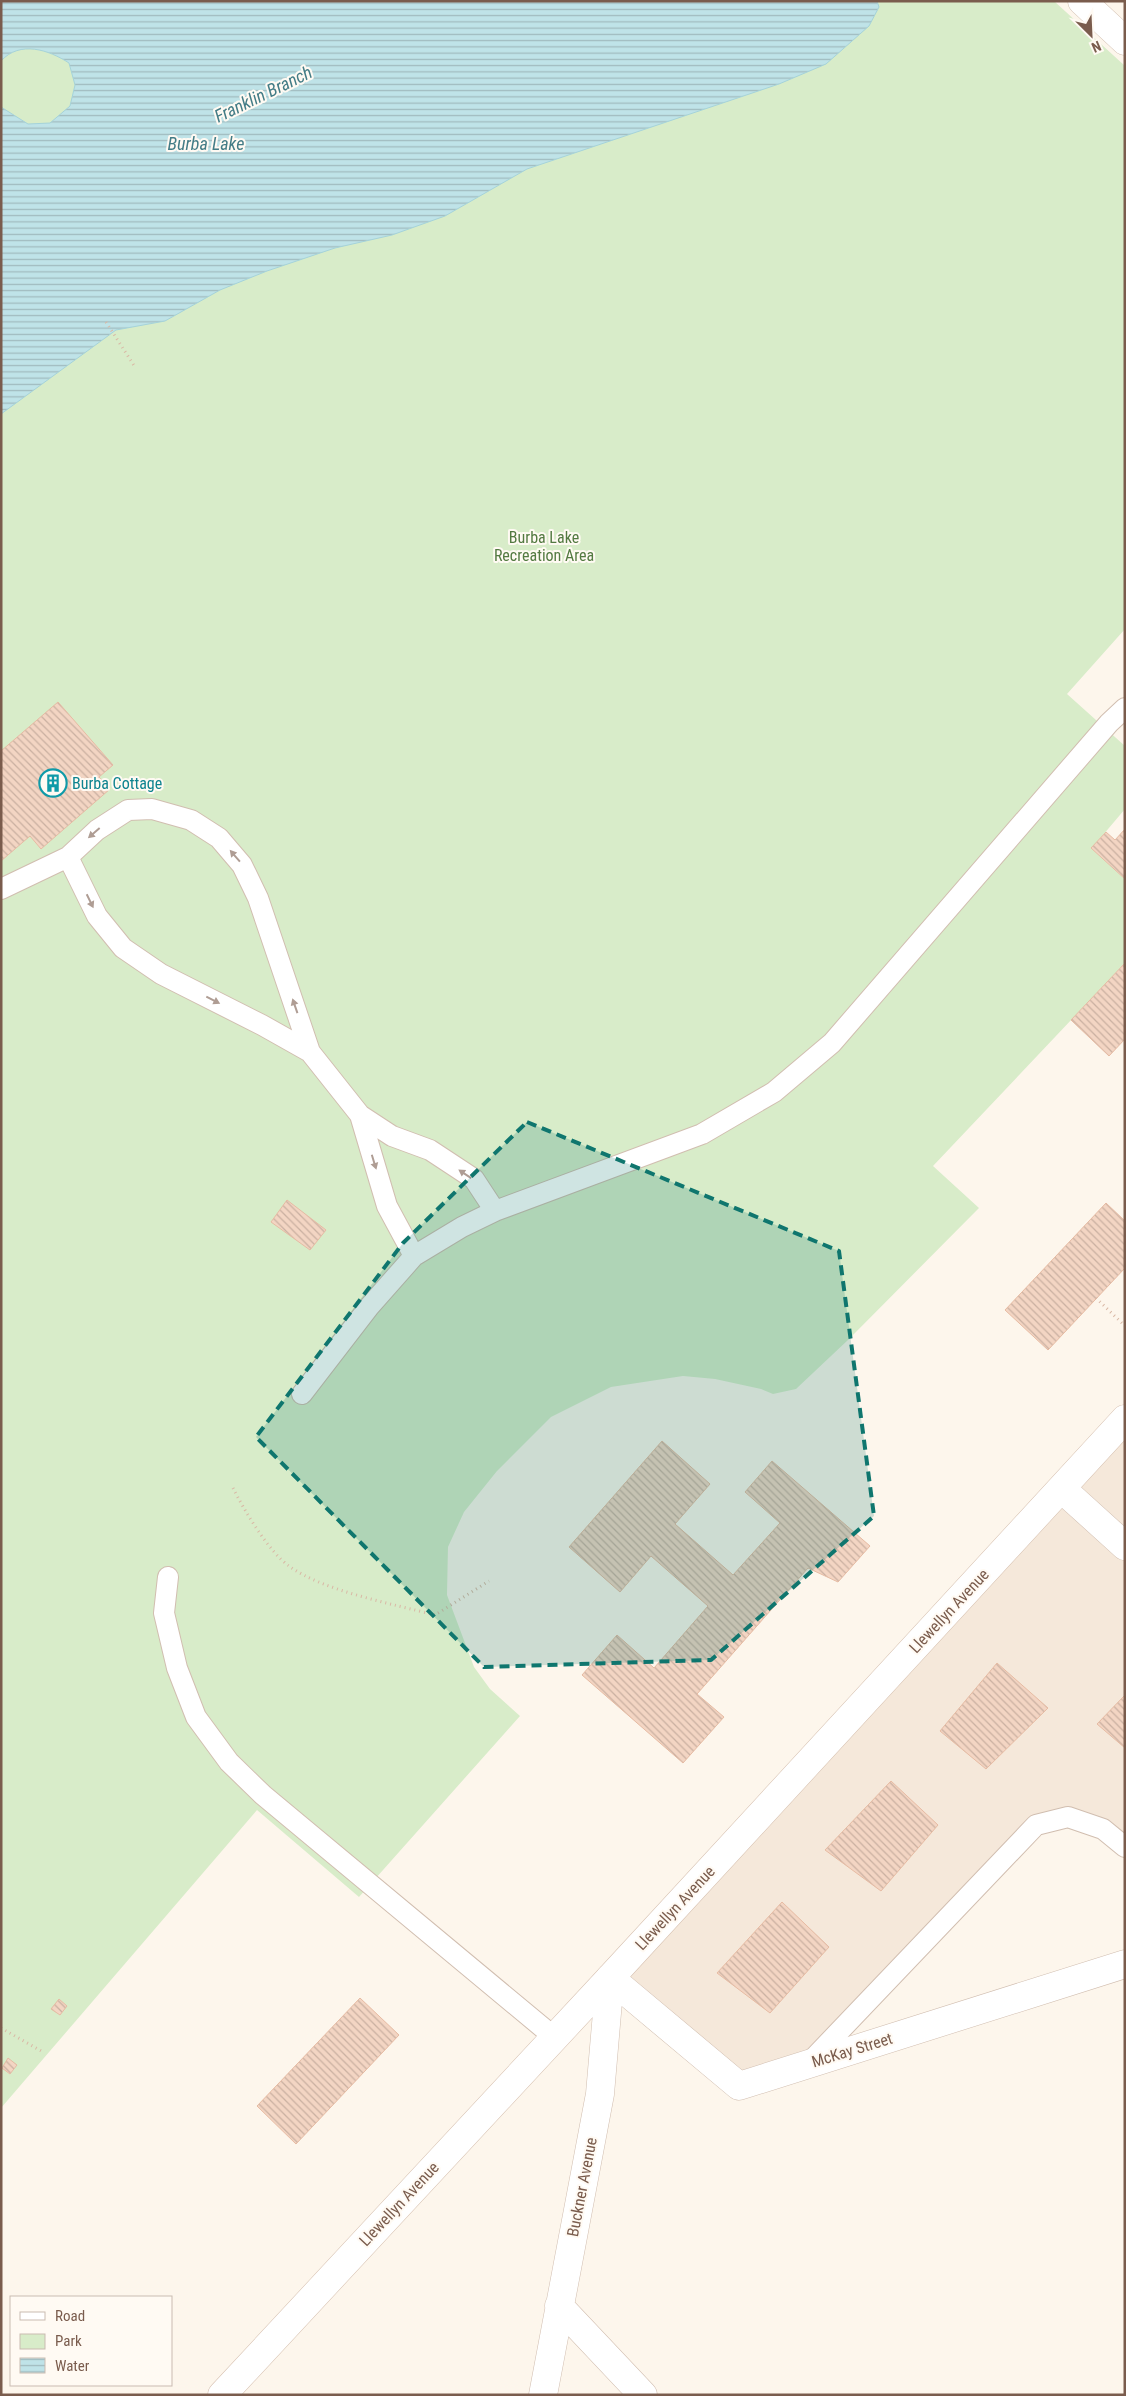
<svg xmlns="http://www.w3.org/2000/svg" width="1126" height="2396" font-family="'Roboto Condensed',sans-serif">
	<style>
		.residential { fill: #f5e8da }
		.green { fill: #d8ecc9 }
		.water { fill: url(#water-rules); stroke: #a5d3da }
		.building { fill: url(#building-back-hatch); stroke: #e6bba3 }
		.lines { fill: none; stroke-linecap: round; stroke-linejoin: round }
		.lane-casing { stroke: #d1beb0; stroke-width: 22 }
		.street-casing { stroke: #d1beb0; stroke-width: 29 }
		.secondary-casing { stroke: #d6c0b0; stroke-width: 29 }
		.path { stroke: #d9b8a5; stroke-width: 3; stroke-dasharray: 1 4; stroke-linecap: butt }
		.lane { stroke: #fff; stroke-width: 20 }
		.street { stroke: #fff; stroke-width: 28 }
		.secondary { stroke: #fff; stroke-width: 28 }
		.oneway { fill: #af9d94 }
		.marked { fill: #0f766e; fill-opacity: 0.2; stroke: #0f766e; stroke-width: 4; stroke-dasharray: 10 6; stroke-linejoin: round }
		.labels { text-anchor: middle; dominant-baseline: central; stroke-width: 4; stroke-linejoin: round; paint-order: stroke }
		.park-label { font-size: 16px; fill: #537a41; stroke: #fffaf3 }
		.culture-label { font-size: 16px; fill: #0d838f; stroke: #fffaf3; text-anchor: start }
		.street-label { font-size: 16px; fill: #7a5c4d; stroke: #fffaf3 }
		.water-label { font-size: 18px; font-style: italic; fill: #437c86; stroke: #fffaf3 }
	</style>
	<defs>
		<pattern id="water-rules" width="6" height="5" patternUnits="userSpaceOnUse" patternTransform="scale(1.25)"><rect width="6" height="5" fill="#bfe3e8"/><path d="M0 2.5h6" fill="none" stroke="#a0bbbe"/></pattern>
		<pattern id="building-back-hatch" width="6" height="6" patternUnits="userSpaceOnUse" patternTransform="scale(1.25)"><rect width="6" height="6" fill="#f3d5c3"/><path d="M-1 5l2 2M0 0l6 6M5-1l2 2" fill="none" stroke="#cab0a1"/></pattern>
	</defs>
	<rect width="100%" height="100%" fill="#fdf6ec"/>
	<path class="residential" d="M1125,1419V1847L1103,1829L1036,1825L809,2063L739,2086L611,1978Z"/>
	<path class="green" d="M1,1H1054L1125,66V629L1067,694L1125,746V809L1092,848L1125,879V963L933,1166L979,1208L848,1340L796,1389L773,1394L761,1389L715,1379L683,1376L611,1387L551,1417L497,1471L464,1512L448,1547L447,1595L474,1667L490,1689L520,1716L359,1897L257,1810L1,2108Z"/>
	<path class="water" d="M1,1H877L879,7L869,26L826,64L779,84L527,169L445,216L392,235L335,248L267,271L220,290L165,321L116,330L1,414V107L28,124L50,123L70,106L75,85L69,63C49,50 20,40 1,61Z"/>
	<path class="building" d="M58,702L113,765L99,777L110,789L41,849L30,836L1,861V751Z
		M1125,829V879L1091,848L1106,832L1115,840Z
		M1125,963V1039L1109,1056L1071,1020Z
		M287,1200L326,1230L310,1250L271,1222Z
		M1106,1203L1125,1221V1268L1048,1350L1005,1310Z
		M662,1441L710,1484L675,1524L733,1575L780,1523L745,1492L772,1461L870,1546L838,1582L808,1568L697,1694L724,1717L683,1763L582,1675L617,1635L654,1668L708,1606L651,1556L620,1592L569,1547Z
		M997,1663L1048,1708L986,1769L940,1731Z
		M1125,1695V1748L1097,1724Z
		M891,1781L938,1825L881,1891L825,1850Z
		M782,1902L829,1947L770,2013L717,1973Z
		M360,1998L399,2035L296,2144L257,2106Z
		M59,1999L67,2006L60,2015L51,2009Z
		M8,2058L17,2065L10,2074L2,2068Z"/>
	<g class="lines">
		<g class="lane-casing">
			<path id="lane" d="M68,857L97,916L123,948L161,974L262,1025L310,1052
				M1,889L68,857L97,830L128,810L152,809L191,820L219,838L242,865L258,898L310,1052L360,1115L392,1136L430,1150L474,1179L495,1211
				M360,1115L387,1206L414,1256
				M302,1394L369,1307L414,1256L462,1227L495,1211L702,1134L774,1092L832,1043L1109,723L1125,708
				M168,1577L164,1613L177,1668L196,1717L229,1762L263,1795L554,2037
				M809,2063L1036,1825L1068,1817L1103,1829L1125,1847"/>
		</g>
		<g class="street-casing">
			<path id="street" d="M1082,1L1125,41
				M1062,1489L1125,1546
				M610,1978L739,2086L1125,1964
				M559,2306L643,2395
				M543,2395L600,2094L610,1978"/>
		</g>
		<g class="secondary-casing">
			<path id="secondary" d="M222,2395L610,1978L1125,1419"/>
		</g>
		<path class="path" d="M106,322L135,367
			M1096,1298L1125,1326
			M233,1488C244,1510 269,1552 289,1566C323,1591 393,1604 435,1615L489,1581
			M1,2028L43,2052"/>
		<use href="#lane" class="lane"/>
		<use href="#street" class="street"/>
		<use href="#secondary" class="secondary"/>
	</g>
	<defs><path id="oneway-solid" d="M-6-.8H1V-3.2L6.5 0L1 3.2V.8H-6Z" transform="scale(1.25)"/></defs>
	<g class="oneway">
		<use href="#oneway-solid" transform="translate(94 833) rotate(139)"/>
		<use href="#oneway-solid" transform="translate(235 856) rotate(-131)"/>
		<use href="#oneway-solid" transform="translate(90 901) rotate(64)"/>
		<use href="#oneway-solid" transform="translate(213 1000) rotate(27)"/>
		<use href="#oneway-solid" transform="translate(295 1006) rotate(-109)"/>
		<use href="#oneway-solid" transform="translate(374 1162) rotate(73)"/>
		<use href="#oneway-solid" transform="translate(465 1174) rotate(-146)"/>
	</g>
	<path class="marked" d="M527,1122L839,1251L874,1516L711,1660L484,1667L256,1437L403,1243Z"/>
	<defs>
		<g id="building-ring" transform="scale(1.4375)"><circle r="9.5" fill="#fffaf3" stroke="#0f9aa8" stroke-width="1.5"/><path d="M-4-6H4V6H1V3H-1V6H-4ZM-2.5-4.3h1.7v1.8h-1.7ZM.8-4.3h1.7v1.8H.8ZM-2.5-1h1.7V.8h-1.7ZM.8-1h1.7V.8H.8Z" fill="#0f9aa8"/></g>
	</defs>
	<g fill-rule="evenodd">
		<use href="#building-ring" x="53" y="783"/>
	</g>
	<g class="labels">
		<g class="park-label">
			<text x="544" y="537">Burba Lake<tspan x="544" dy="18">Recreation Area</tspan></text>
		</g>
		<g class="culture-label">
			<text x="72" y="783">Burba Cottage</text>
		</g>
		<g class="street-label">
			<text transform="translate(949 1611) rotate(-47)">Llewellyn Avenue</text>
			<text transform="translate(675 1908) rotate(-47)">Llewellyn Avenue</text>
			<text transform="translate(852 2050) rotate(-17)">McKay Street</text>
			<text transform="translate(582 2187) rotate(-79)">Buckner Avenue</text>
			<text transform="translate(399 2204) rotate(-47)">Llewellyn Avenue</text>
		</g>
		<g class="water-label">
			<text transform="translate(263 94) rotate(-26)">Franklin Branch</text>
			<text x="206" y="143">Burba Lake</text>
		</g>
	</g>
	<rect width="1126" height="2396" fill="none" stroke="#7a5c4d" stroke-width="5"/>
	<rect x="10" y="2296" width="162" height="90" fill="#fffaf3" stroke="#cabbb1"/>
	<rect x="20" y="2312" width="25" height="8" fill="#ffffff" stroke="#cabbb1"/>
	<text x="55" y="2321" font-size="15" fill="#7a5c4d">Road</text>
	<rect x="20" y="2334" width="25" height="15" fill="#d8ecc9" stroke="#cabbb1"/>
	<text x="55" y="2346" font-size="15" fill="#7a5c4d">Park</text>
	<rect x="20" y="2358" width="25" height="15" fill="url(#water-rules)" stroke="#cabbb1"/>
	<text x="55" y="2371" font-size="15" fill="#7a5c4d">Water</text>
	<g transform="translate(1091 35) rotate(156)" stroke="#fffaf3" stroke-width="4" paint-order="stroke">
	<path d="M0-4L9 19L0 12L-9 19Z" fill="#7a5c4d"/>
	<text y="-8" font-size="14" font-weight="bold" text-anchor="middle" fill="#7a5c4d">N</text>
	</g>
</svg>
